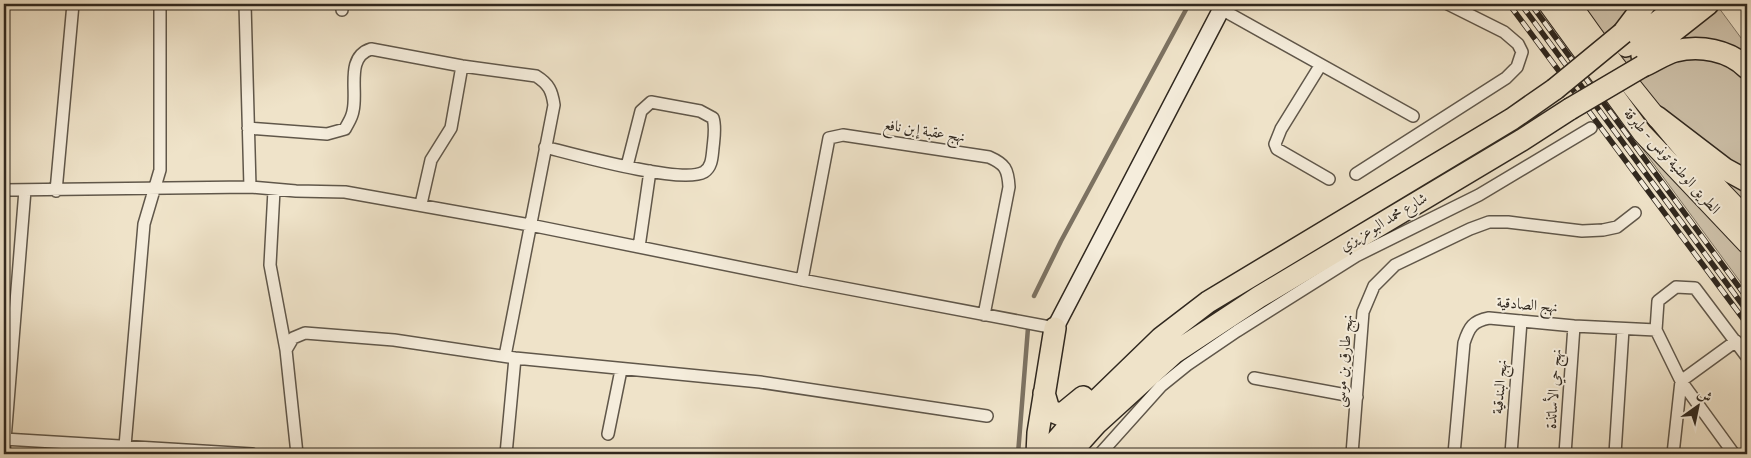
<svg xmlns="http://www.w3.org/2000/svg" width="1751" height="458" font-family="Vollkorn,Amiri,serif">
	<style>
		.grass { fill: #cfc3ac; stroke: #807666 }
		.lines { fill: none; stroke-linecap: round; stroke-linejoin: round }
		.stream { stroke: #7c7262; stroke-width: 4.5 }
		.street-casing { stroke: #60574a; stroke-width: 14 }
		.secondary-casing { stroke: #30281f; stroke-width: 19 }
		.primary-casing { stroke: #30281f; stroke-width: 21 }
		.highway-casing { stroke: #30281f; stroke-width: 24 }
		.street { stroke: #f5eddc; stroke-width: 11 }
		.secondary { stroke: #f5eddc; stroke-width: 16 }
		.primary { stroke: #efe3c9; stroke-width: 19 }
		.highway { stroke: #efe3c9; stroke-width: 21 }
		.rail-casing { stroke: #30281f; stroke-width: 5.5 }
		.rail { stroke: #f5eddc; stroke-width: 4; stroke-dasharray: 11; stroke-linecap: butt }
		.highway-bridge-casing { stroke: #30281f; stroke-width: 24; stroke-linecap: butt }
		.highway-bridge { stroke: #efe3c9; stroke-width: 21 }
		.labels { text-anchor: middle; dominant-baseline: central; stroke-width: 4; stroke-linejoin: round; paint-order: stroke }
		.street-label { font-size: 15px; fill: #30281f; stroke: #f5eddc }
	</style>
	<rect width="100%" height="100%" fill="#efe3c9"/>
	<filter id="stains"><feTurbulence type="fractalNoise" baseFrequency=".004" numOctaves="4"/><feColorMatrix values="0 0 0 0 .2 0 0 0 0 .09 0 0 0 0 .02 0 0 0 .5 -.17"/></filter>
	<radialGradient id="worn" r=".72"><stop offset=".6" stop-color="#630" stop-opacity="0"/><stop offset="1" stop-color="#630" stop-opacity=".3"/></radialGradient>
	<path class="grass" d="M1558,4H1716L1747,46V291L1569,49Z"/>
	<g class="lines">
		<path class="stream" d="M1034,296L1061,241L1189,4
			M1018,454L1028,328"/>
		<g class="street-casing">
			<path id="street" d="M245,4L250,187
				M1221,9L1413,116
				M342,10V4
				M1320,66L1281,129L1275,144L1277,149L1329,179
				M248,128L327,134L345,129C348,123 352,118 353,111C358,91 345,57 371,49L462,66L536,76C549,84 552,91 554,105L505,356
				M545,147C573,154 682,185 704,172C712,167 712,157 713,148C714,138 716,127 713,118L700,111L651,102L641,111L627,166
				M1356,174L1506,78L1517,67L1522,52L1518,44L1504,32L1448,4
				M4,190L250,187L296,191L345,192L530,225L802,280L1055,328
				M274,190L270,265L286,350L297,454
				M56,191L73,4
				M421,204L431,160L451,128L462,66
				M639,247L650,171
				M802,280L829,138L843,135L989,157C1005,164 1008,169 1009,187L984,315
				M1656,330L1658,301L1676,287L1695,288L1747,357
				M1656,330L1681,381L1734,454
				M286,350L293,338L305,333L394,340L515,358L760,382L987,416
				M1254,378L1357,397
				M608,434L621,370
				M4,439L252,454
				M125,446L144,224L160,170V4
				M4,452L25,190
				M506,454L515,358
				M1100,454L1161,386L1187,365L1237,331L1356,256L1479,195L1591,128
				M1352,454L1363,312L1374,286L1395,265L1470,229L1489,222H1508L1582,231L1603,230L1617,227L1635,213
				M1454,454L1464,343C1469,327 1473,321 1489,318L1574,326L1656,330
				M1511,454L1521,321
				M1565,454L1574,326
				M1615,454L1623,329
				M1673,454L1681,381L1736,341"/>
		</g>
		<g class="secondary-casing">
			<path id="secondary" d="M1055,328L1224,4"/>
		</g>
		<g class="primary-casing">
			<path id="primary" d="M1548,4L1642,133L1747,244
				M1571,4C1624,80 1682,152 1747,218"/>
		</g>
		<g class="highway-casing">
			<path id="highway" d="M1623,33L1645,4
				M1626,46L1681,4
				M1642,56L1708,4
				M1643,66C1653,62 1664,54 1675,51C1700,45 1729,50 1747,68
				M1657,117L1725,169L1747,181
				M1044,393L1049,410L1061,415L1083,397
				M1037,454L1038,433L1055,328
				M1045,454L1064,432L1161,338L1208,302L1512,119L1555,89
				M1069,454L1096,424L1174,353L1259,297L1522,140L1570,109"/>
		</g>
		<use href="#street" class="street"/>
		<use href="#secondary" class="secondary"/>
		<use href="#primary" class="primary"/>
		<use href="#highway" class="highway"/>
		<g class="rail-casing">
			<path id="rail" d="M1509,4L1747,324
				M1521,4L1747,311
				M1531,4L1747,298"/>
		</g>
		<use href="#rail" class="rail"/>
		<g class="highway-bridge-casing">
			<path id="highway-bridge" d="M1555,89L1623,33
				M1570,109L1643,66"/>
		</g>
		<use href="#highway-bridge" class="highway-bridge"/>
	</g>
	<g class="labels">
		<g class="street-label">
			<text transform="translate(924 132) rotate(9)">نهج عقبة إبن نافع</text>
			<text transform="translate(1671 162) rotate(48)">الطريق الوطنية تونس - طبرقة</text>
			<text transform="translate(1384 223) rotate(-31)">شارع محمد البوعزيزي</text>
			<text transform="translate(1527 306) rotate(5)">نهج الصادقية</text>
			<text transform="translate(1345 361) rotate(-85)">نهج طارق بن موسى</text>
			<text transform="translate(1501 387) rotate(-85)">نهج البندقية</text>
			<text transform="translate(1555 389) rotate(-86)">نهج حي الأساتذة</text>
		</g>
	</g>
	<rect width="1751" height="458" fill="none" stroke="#efe3c9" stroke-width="20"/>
	<rect x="5" y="5" width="1741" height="448" fill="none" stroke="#30281f" stroke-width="2.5"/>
	<rect x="10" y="10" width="1731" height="438" fill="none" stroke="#30281f"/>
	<g transform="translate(1698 406) rotate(33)" stroke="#f5eddc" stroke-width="4" paint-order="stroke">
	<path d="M0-4L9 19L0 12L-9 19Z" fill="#30281f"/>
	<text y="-8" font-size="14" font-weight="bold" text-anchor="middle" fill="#30281f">ش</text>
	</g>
	<rect width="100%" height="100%" filter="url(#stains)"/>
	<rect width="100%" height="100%" fill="url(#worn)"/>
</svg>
